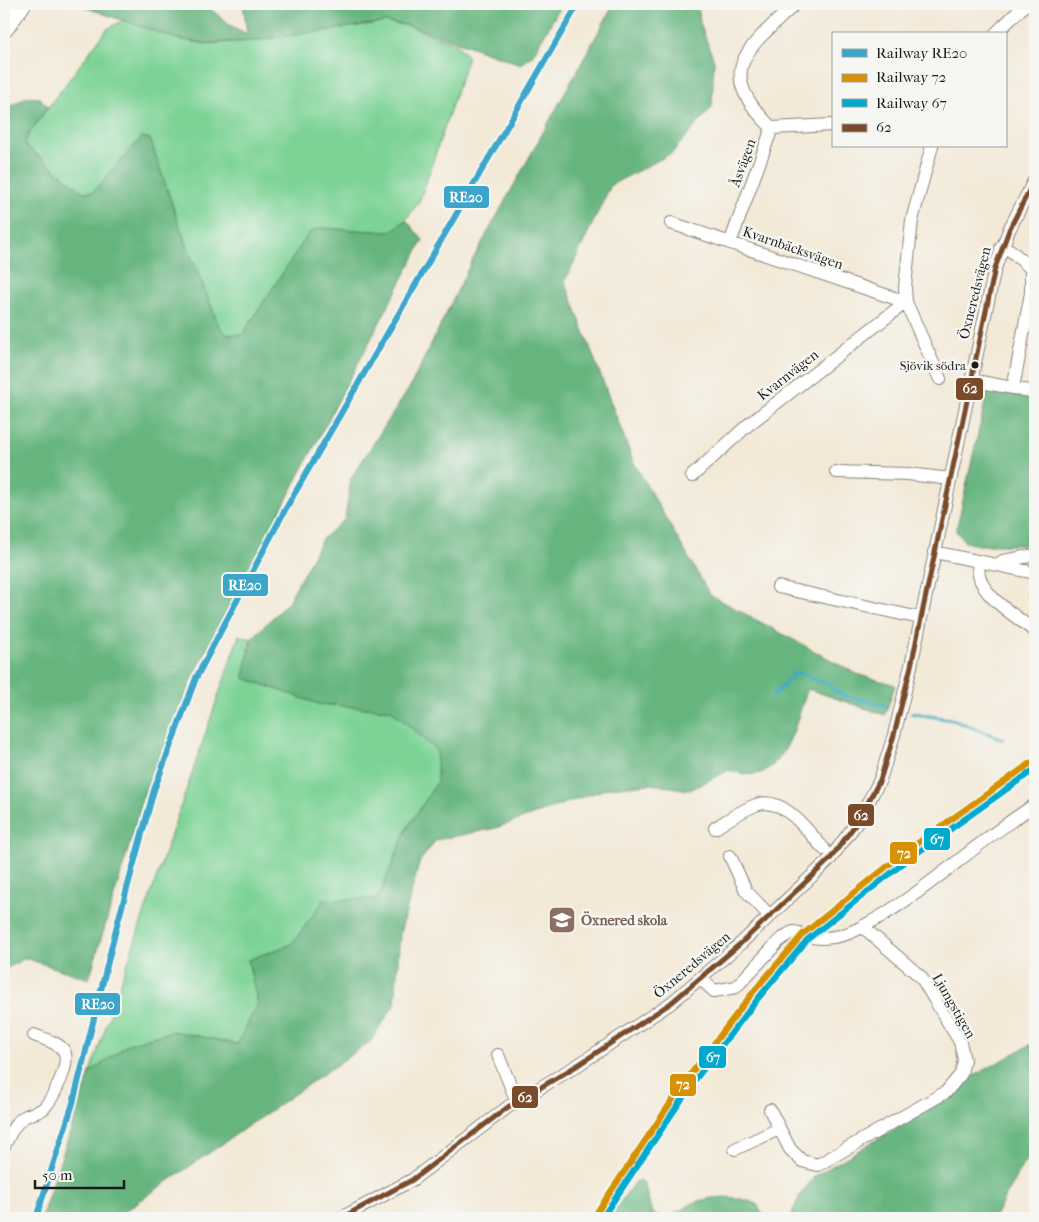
<svg xmlns="http://www.w3.org/2000/svg" width="1039" height="1222" font-family="'IM FELL French Canon',serif">
	<style>
		.green { fill: #7dd396; stroke: #4c7859 }
		.forest { fill: #66b57f; stroke: #41684e }
		.lines { fill: none; stroke-linecap: round; stroke-linejoin: round }
		.stream { stroke: #41adc0; stroke-width: 4 }
		.minor-casing { stroke: #88827a; stroke-width: 14 }
		.highway-casing { stroke: #88827a; stroke-width: 21 }
		.minor { stroke: #fff; stroke-width: 12 }
		.highway { stroke: #fff; stroke-width: 19 }
		.bus-1-casing { stroke: #f6f6f2; stroke-width: 9 }
		.bus-1 { stroke: #7a4b2a; stroke-width: 5 }
		.rail-1-casing { stroke: #f6f6f2; stroke-width: 10 }
		.rail-2-casing { stroke: #f6f6f2; stroke-width: 10 }
		.rail-3-casing { stroke: #f6f6f2; stroke-width: 10 }
		.rail-1 { stroke: #3ca6ca; stroke-width: 6 }
		.rail-2 { stroke: #d69104; stroke-width: 6 }
		.rail-3 { stroke: #00a9ce; stroke-width: 6 }
		.bus-dot { fill: #1c1c1c; stroke: #f6f6f2; stroke-width: 2 }
		.labels { text-anchor: middle; dominant-baseline: central; stroke-width: 5; stroke-linejoin: round; paint-order: stroke }
		.bus-label { font-size: 13px; fill: #1c1c1c; stroke: #f6f6f2; text-anchor: end }
		.street-label { font-size: 14px; fill: #1c1c1c; stroke: #f6f6f2 }
		.education-label { font-size: 14px; font-weight: bold; fill: #785e54; stroke: #f6f6f2; text-anchor: start }
		.line-badge { stroke: #f6f6f2; stroke-width: 2 }
		.badge-label { font-size: 14px; text-anchor: middle; font-weight: bold; fill: #fff }
	</style>
	<rect width="100%" height="100%" fill="#f6f6f2"/>
	<filter id="ink" filterUnits="userSpaceOnUse"><feTurbulence type="fractalNoise" baseFrequency=".02" numOctaves="2"/><feDisplacementMap in="SourceGraphic" scale="10" xChannelSelector="R" yChannelSelector="G"/><feConvolveMatrix kernelMatrix="1 2 1 2 8 2 1 2 1" color-interpolation-filters="sRGB"/></filter>
	<filter id="wash" filterUnits="userSpaceOnUse"><feTurbulence type="fractalNoise" baseFrequency=".0096" numOctaves="4" result="noise"/><feDisplacementMap in="SourceGraphic" scale="20" xChannelSelector="R" yChannelSelector="G"/><feGaussianBlur stdDeviation="1.12" result="paint"/><feColorMatrix in="noise" values="0 0 0 0 0 0 0 0 0 0 0 0 0 0 0 0 0 1.4 0 .05"/><feComposite in="paint" operator="in"/></filter>
	<g filter="url(#wash)">
		<rect width="100%" height="100%" fill="#f3e9d7"/>
		<path class="green" d="M124,20L177,39L205,44L253,41L384,22L409,26L456,44L468,57L420,200L406,220L390,232L320,228L309,233L242,335L226,334L219,326L179,225L150,139L142,137L93,192H83L25,145L27,137L49,106L107,29Z
			M239,635L251,639L244,678L319,704L391,710L437,751L438,782L406,830L378,899L324,900L292,944L248,960L258,1004L237,1044L173,1031L128,1044L90,1073Z"/>
		<path class="forest" d="M86,4H205L228,24L247,34L243,4H562L532,56L520,64L409,25L385,22L253,41L205,43L177,39L84,7Z
			M614,4H698L700,23L714,60L712,107L672,153L611,185L565,281L633,461L710,595L857,674L895,685L885,715L808,689C797,715 791,758 763,772C752,777 739,773 729,770L690,790L650,784L608,788L496,828L436,840L420,861L400,933L395,1004L371,1041L115,1218H41L90,1073L128,1044L173,1031L237,1044L258,1004L248,960L292,944L324,900L378,899L406,830L437,782V751L391,710L319,704L244,678L251,639L288,602L322,539L345,519L351,478L410,387L472,261Z
			M27,97L40,98L48,106L27,137L25,145L83,192H93L142,137L150,139L179,225L219,326L226,334L242,335L309,233L320,228L390,232L406,220L423,240L196,671L147,787L89,979L25,958L4,970V110Z
			M992,388L1035,400V545H978L965,542L956,531L987,394Z
			M1035,1042V1146L1019,1171L994,1218H790L800,1195L815,1176L950,1096L965,1081Z
			M639,1180L644,1183L652,1213C671,1222 681,1207 699,1201C718,1195 738,1196 757,1204L763,1215L762,1218H609L634,1183Z"/>
		<g class="lines">
			<path class="stream" d="M773,696L796,672L828,684L835,691L848,697L885,706
				M912,713L954,720L1002,739"/>
		</g>
	</g>
	<g filter="url(#ink)">
		<g class="lines">
			<g class="minor-casing">
				<path id="minor" d="M995,34L1026,4
					M772,128C712,70 748,49 795,4
					M772,128L833,125
					M932,146L912,220L905,287L906,302L940,379
					M671,223L906,302
					M730,243L772,128
					M1001,248L1010,250L1035,272
					M970,380L1013,388L1031,293V268
					M1013,388L1035,392
					M836,472L908,474L951,479
					M692,476L748,425L906,302
					M934,552L1035,573
					M979,562C972,592 1013,613 1033,630
					M996,565L1003,561L1035,555
					M778,587L920,618
					M715,828C728,820 742,810 756,805C784,795 808,832 824,849
					M730,856L746,891L770,916
					M701,979L714,991L736,987L780,940C784,938 789,933 793,932C799,932 806,936 812,937C829,940 845,936 860,928C924,895 974,843 1035,805
					M498,1055L517,1102
					M770,1110L790,1149L802,1161L818,1165L946,1092L961,1074L964,1060L960,1042L921,977L863,927
					M4,1146C9,1136 15,1121 26,1116C32,1113 40,1112 44,1108C53,1098 71,1064 64,1051C58,1042 43,1039 34,1035
					M735,1149L779,1129
					M341,1218L412,1180L508,1107L578,1065L671,1003L740,944L830,859L858,821L880,780L894,735L911,666L995,268L1009,230L1035,179"/>
			</g>
			<g class="highway-casing">
				<path id="highway" d="M4,28L21,4"/>
			</g>
			<use href="#minor" class="minor"/>
			<use href="#highway" class="highway"/>
			<g class="bus-1-casing">
				<path id="bus-1" d="M341,1218L412,1180L508,1107L578,1065L671,1003L740,944L830,859L858,821L880,780L894,735L911,666L995,268L1009,230L1035,179"/>
			</g>
			<use href="#bus-1" class="bus-1"/>
			<g class="rail-1-casing">
				<path id="rail-1" d="M36,1218L73,1103L117,925L154,790L196,678L285,510L578,4"/>
			</g>
			<g class="rail-2-casing">
				<path id="rail-2" d="M593,1218L686,1080L754,991L803,934L905,852L1035,760"/>
			</g>
			<g class="rail-3-casing">
				<path id="rail-3" d="M602,1218L692,1084L760,996L808,939L910,858L1035,769"/>
			</g>
			<use href="#rail-1" class="rail-1"/>
			<use href="#rail-2" class="rail-2"/>
			<use href="#rail-3" class="rail-3"/>
		</g>
	</g>
	<defs>
		<g id="school-square" transform="scale(1.4375)"><rect x="-9" y="-9" width="18" height="18" rx="4" fill="#8d6e63" stroke="#f6f6f2"/><path d="M0-5L7-2L0 1L-7-2ZM-4 1L0 2.5L4 1V4Q0 6-4 4Z" fill="#fff"/></g>
	</defs>
	<g fill-rule="evenodd">
		<use href="#school-square" x="562" y="920"/>
	</g>
	<circle class="bus-dot" cx="975" cy="365" r="4.5"/>
	<g class="labels">
		<g class="bus-label">
			<text x="966" y="365">Sjövik södra</text>
		</g>
		<g class="street-label">
			<text transform="translate(743 163) rotate(-70)">Åsvägen</text>
			<text transform="translate(793 248) rotate(19)">Kvarnbäcksvägen</text>
			<text transform="translate(975 293) rotate(-76)">Öxneredsvägen</text>
			<text transform="translate(788 375) rotate(-38)">Kvarnvägen</text>
			<text transform="translate(692 965) rotate(-40)">Öxneredsvägen</text>
			<text transform="translate(954 1006) rotate(60)">Ljungstigen</text>
		</g>
		<g class="education-label">
			<text x="581" y="920">Öxnered skola</text>
		</g>
	</g>
	<g class="line-badge">
		<rect x="443" y="185" width="47" height="24" rx="5" fill="#3ca6ca"/>
		<rect x="955" y="377" width="29" height="24" rx="5" fill="#7a4b2a"/>
		<rect x="222" y="573" width="47" height="24" rx="5" fill="#3ca6ca"/>
		<rect x="847" y="803" width="28" height="24" rx="5" fill="#7a4b2a"/>
		<rect x="923" y="827" width="28" height="24" rx="5" fill="#00a9ce"/>
		<rect x="889" y="841" width="29" height="24" rx="5" fill="#d69104"/>
		<rect x="74" y="992" width="47" height="24" rx="5" fill="#3ca6ca"/>
		<rect x="698" y="1045" width="29" height="24" rx="5" fill="#00a9ce"/>
		<rect x="669" y="1073" width="28" height="24" rx="5" fill="#d69104"/>
		<rect x="511" y="1085" width="28" height="24" rx="5" fill="#7a4b2a"/>
	</g>
	<g class="badge-label">
		<text x="466" y="202">RE20</text>
		<text x="970" y="393">62</text>
		<text x="245" y="590">RE20</text>
		<text x="861" y="820">62</text>
		<text x="937" y="844">67</text>
		<text x="904" y="858">72</text>
		<text x="98" y="1009">RE20</text>
		<text x="713" y="1062">67</text>
		<text x="683" y="1089">72</text>
		<text x="525" y="1102">62</text>
	</g>
	<rect width="1039" height="1222" fill="none" stroke="#f6f6f2" stroke-width="20"/>
	<rect x="832" y="32" width="175" height="115" fill="#f6f6f2" stroke="#9f9f9c"/>
	<rect x="842" y="49" width="25" height="8" fill="#3ca6ca" stroke="#9f9f9c"/>
	<text x="876" y="58" font-size="15" fill="#1c1c1c">Railway RE20</text>
	<rect x="842" y="74" width="25" height="8" fill="#d69104" stroke="#9f9f9c"/>
	<text x="876" y="82" font-size="15" fill="#1c1c1c">Railway 72</text>
	<rect x="842" y="99" width="25" height="8" fill="#00a9ce" stroke="#9f9f9c"/>
	<text x="876" y="108" font-size="15" fill="#1c1c1c">Railway 67</text>
	<rect x="842" y="124" width="25" height="8" fill="#7a4b2a" stroke="#9f9f9c"/>
	<text x="876" y="132" font-size="15" fill="#1c1c1c">62</text>
	<path d="M35 1180v8h89v-8" fill="none" stroke="#1c1c1c" stroke-width="2.5"/>
	<text x="42" y="1180" font-size="15" fill="#1c1c1c" stroke="#f6f6f2" stroke-width="4" paint-order="stroke">50 m</text>
</svg>
